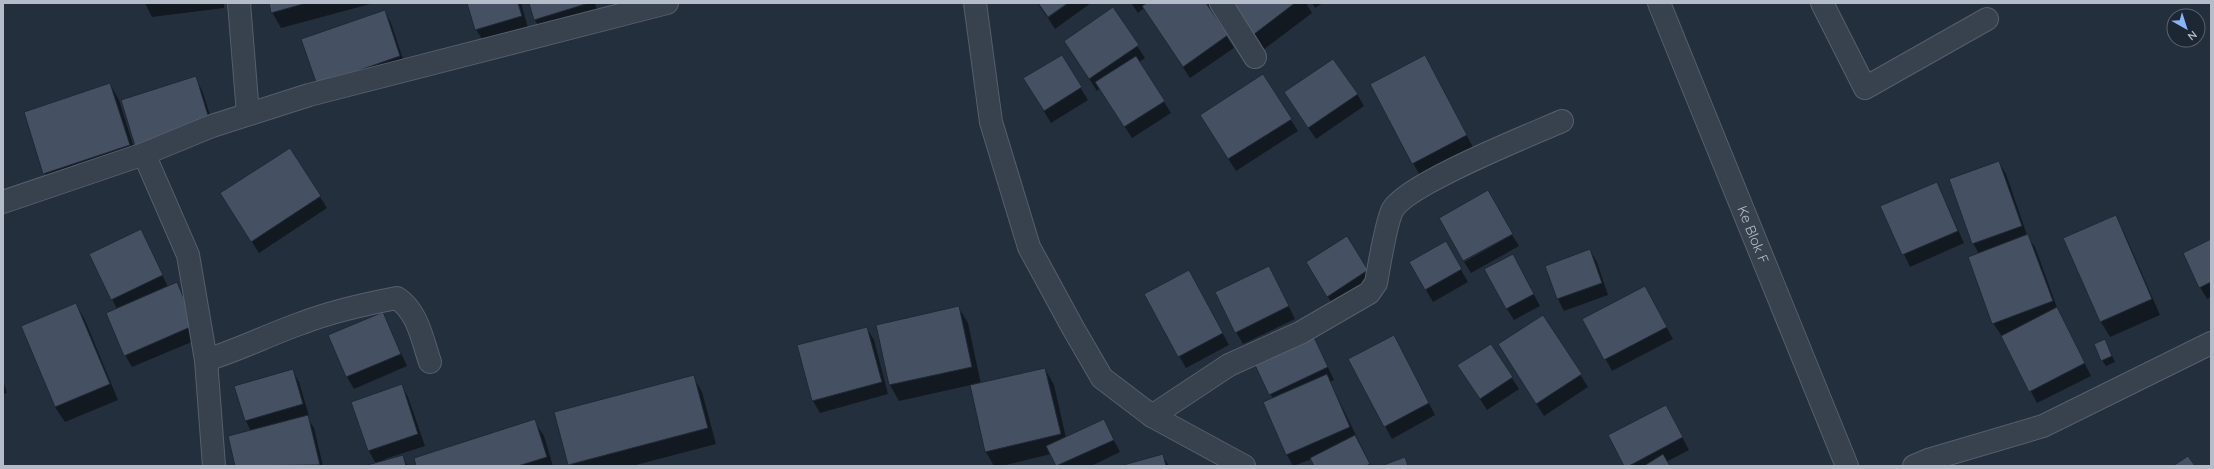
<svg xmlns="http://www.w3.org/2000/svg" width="2214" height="469" font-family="Quicksand,sans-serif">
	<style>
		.shadow { fill: #0007 }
		.building { fill: #455162; stroke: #1f2835 }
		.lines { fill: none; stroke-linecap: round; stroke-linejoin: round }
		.minor-casing { stroke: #565f6c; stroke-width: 24 }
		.minor { stroke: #38414e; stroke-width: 22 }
		.labels { text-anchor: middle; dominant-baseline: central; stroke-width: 3.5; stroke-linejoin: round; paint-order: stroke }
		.street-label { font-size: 14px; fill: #b4bcc9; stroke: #1d2633 }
	</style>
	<rect width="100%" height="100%" fill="#242f3e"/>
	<path class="shadow" d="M145,3H224V8L152,17Z
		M270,3H374L281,28L272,12Z
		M468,3H521L528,28L483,41L476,29Z
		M530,3H595L598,14L542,32L535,20Z
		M1037,3H1066L1047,17Z
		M1069,3H1091L1055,29L1048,18Z
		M1131,3H1205L1234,48L1190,78L1144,8L1138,13Z
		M1227,3H1306L1312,13L1263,50Z
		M1312,3H1323L1315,8Z
		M1113,9L1145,58L1139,62L1171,113L1132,138L1100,88L1097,91L1065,41Z
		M385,11L391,23L406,68L324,96Z
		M1061,56L1088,100L1051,123L1031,90Z
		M1433,72L1475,151L1422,179L1413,163Z
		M195,78L202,90L216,134L143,157Z
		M110,84L119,100L138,161L54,189L44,173Z
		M1285,93L1357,94L1364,106L1316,139Z
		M1291,120L1298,131L1236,171L1208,127Z
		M290,149L327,208L259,253L221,194Z
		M1999,162L2006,174L2027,235L2035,247L2059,313L2091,376L2037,403L2001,335L1993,323L1979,254L1973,243Z
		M1937,183L1964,243L1910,267L1882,207Z
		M2115,216L2124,232L2160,315L2110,337L2101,322Z
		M1512,235L1519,246L1471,273L1464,262Z
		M2211,241V297L2207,299L2200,287Z
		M147,242L168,287L177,284L184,296L201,338L132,367L125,355L117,309L90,255Z
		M1445,242L1468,282L1433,302L1410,262Z
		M1590,250L1597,262L1608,295L1564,311L1558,299L1546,266Z
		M1519,267L1540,306L1514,320L1507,309Z
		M1367,271L1374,282L1335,308L1314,275Z
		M1275,279L1295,319L1243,344L1236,332Z
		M1195,283L1229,345L1186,368L1179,356Z
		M1651,299L1673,339L1612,371L1584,319Z
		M76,304L85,320L118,400L65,422L55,407Z
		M959,308L968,323L981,384L1045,369L1054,385L1066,438L1104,421L1120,452L1091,466H1057L1051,454L1002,466H994L986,452L971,385L899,401L890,385Z
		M383,314L407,366L354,389L347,377Z
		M1543,316L1588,387L1544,416L1499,345Z
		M867,328L874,340L888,394L820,413L813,401Z
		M1313,336L1334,380L1330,382L1371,466H1315L1312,459L1293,466L1287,455L1264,403L1273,399L1256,364Z
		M2108,347L2115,362L2106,366L2102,360Z
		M1400,348L1435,415L1392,439L1349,359Z
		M292,370L299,382L309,416L307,417L314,428L323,466H236L229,437L251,431L246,421Z
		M693,376L702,392L716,444L632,466H569Z
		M1466,377L1512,378L1519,389L1487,410Z
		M3,381L7,393L3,394Z
		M402,386L408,397L425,446L385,459L386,461L402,456L408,466H367L376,464L369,451L352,402Z
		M1672,418L1689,450L1666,462L1669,466H1625Z
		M534,421L544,436L553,466H418Z
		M1163,456L1169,466H1124Z"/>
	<path class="building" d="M269,3H307L271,13Z
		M467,3H518L522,16L475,30Z
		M529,3H589L534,20Z
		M1038,3H1068L1048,17Z
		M1147,3H1206L1228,35L1183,67L1142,6Z
		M1229,3H1295L1253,35Z
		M1113,7L1139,45L1089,79L1064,41Z
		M385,10L400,56L317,85L301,39Z
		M1062,55L1082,87L1044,111L1023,78Z
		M1425,55L1467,135L1412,164L1370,84Z
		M1136,56L1165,101L1124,127L1095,82Z
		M1333,59L1358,94L1308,128L1284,92Z
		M1263,74L1292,119L1228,159L1200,115Z
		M196,76L210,122L135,146L121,100Z
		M110,83L130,145L43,174L24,112Z
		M290,148L321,196L251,242L220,193Z
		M1999,161L2022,226L1972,244L1949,179Z
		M1937,182L1958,231L1902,255L1880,206Z
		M1488,190L1513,234L1463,261L1439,218Z
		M2116,215L2152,299L2100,322L2063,238Z
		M141,229L163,275L111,300L89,254Z
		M2028,234L2053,301L1992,324L1968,257Z
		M1347,236L1368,270L1327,297L1306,262Z
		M2211,239V282L2199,288L2183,253Z
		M1446,241L1462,269L1425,290L1409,262Z
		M1590,249L1602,283L1557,299L1545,266Z
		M1513,254L1534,294L1506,309L1484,269Z
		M1269,266L1289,306L1235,333L1215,292Z
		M1189,270L1223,333L1178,357L1144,294Z
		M177,282L195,325L124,356L106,313Z
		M1645,286L1667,327L1604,360L1582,319Z
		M76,303L110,384L55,407L21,326Z
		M959,306L972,367L889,385L876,325Z
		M2057,307L2085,363L2029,392L2001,336Z
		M383,312L401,354L346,377L328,335Z
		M1543,315L1582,374L1536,404L1498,344Z
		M867,327L882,382L812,401L797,345Z
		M1313,335L1328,367L1269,395L1254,363Z
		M1394,335L1429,403L1384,427L1348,359Z
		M2105,339L2112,356L2101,361L2094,344Z
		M1491,344L1513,377L1480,399L1457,365Z
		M1045,368L1061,434L985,452L970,385Z
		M293,369L303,404L245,421L234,386Z
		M1327,374L1350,427L1286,455L1263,402Z
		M694,375L708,428L568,465L554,412Z
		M402,384L418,434L368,451L351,402Z
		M1666,405L1683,437L1629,466H1624L1608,435Z
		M308,415L320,465L235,466L228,436Z
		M535,419L547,457L518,466H416L414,458Z
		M1104,419L1114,440L1056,466L1046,446Z
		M1355,435L1370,464L1366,466H1314L1310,458Z
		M1163,454L1166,466H1120Z
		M1663,454L1670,466H1644Z
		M403,455L406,466H364Z
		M2188,456L2195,466H2173Z
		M1405,457L1408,466H1381Z"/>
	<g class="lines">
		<g class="minor-casing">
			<g id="minor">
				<path d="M239,3L248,114"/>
				<path d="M975,3L991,122L1029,247L1073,328L1102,378L1152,416L1244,466"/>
				<path d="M1221,3L1255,57"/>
				<path id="s1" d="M1659,3L1847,466"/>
				<path d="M1822,3L1865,88L1987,19"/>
				<path d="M144,154L188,255L206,360L214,466"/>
				<path d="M3,202L144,154L212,126L309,95L667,3"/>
				<path d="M206,360C239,350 270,334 302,323C333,311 365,304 397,298C418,312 422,339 430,362"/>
				<path d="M1152,416L1229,365L1300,333L1369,293L1376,283C1379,267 1386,221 1393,209C1409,183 1528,136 1562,121"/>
				<path d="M1914,466L1928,460L2043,426L2211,343"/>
			</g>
		</g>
		<use href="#minor" class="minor"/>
	</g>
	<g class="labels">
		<g class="street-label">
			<text stroke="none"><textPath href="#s1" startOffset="250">Ke Blok F</textPath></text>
		</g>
	</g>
	<rect width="2214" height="469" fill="none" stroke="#b4bcc9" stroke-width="8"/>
	<g transform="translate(2186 28) rotate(141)"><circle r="19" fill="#1d2633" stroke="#59626f"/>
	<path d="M0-3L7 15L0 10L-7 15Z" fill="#8ab4f8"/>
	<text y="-6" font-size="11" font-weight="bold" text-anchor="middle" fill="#b4bcc9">N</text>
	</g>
</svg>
